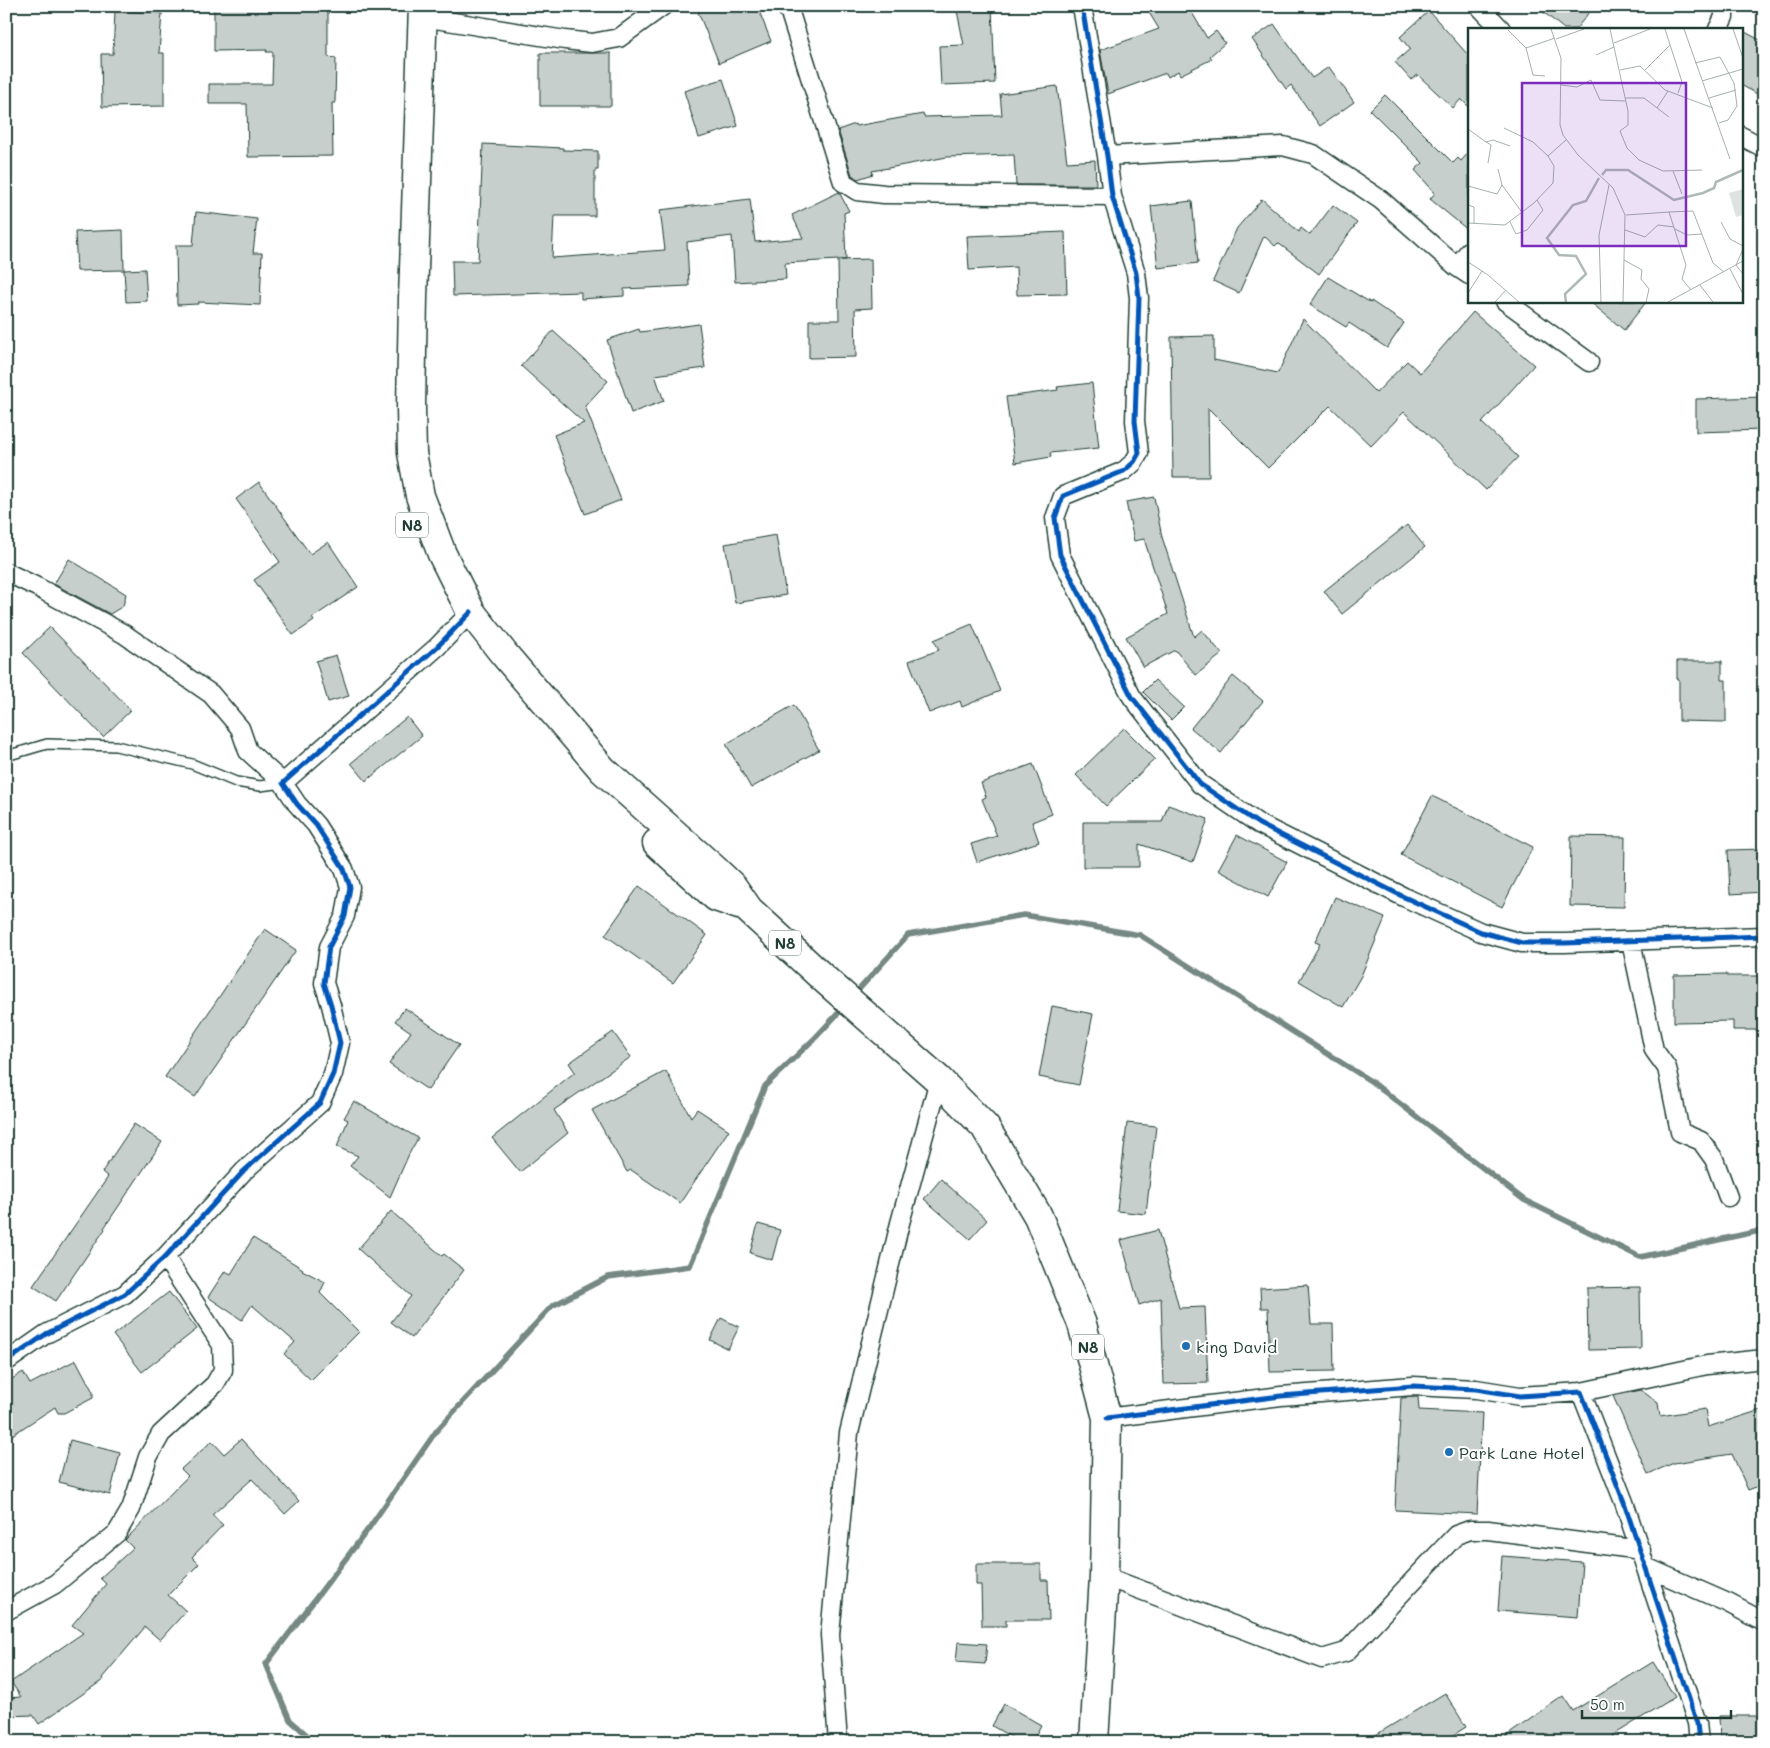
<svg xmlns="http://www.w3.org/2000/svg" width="1770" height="1748" font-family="Mali,sans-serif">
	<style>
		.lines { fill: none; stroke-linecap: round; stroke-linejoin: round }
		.stream { stroke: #758883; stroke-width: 5.5 }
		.building { fill: #c7cfcc; stroke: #1f3d34 }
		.lane-casing { stroke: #1f3d34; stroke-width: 12 }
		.street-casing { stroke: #1f3d34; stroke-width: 21 }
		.highway-casing { stroke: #1f3d34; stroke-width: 31 }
		.lane { stroke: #fff; stroke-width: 9 }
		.street { stroke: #fff; stroke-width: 18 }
		.highway { stroke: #fff; stroke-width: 28 }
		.cycleway-casing { stroke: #fff; stroke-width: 8 }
		.cycleway { stroke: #0057b8; stroke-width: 5 }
		.poi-dot { fill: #1f6fb2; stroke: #fff; stroke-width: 2 }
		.labels { text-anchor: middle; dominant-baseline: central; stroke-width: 4; stroke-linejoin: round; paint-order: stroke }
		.shield { fill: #fff; stroke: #627771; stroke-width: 1 }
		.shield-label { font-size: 15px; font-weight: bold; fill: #1f3d34 }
		.poi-label { font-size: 16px; fill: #1f3d34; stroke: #fff; text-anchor: start }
		.inset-river { fill: none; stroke: #afbab7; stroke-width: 2.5 }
		.inset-road { fill: none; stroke: #a5b1ae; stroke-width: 1 }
		.view { fill: #7b2cbf; fill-opacity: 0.15; stroke: #7b2cbf; stroke-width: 2.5 }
		.inset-edge { fill: none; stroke: #1f3d34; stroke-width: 2.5 }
	</style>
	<rect width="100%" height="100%" fill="#fff"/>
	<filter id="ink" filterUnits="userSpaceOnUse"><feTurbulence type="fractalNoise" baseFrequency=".02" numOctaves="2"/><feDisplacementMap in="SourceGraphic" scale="10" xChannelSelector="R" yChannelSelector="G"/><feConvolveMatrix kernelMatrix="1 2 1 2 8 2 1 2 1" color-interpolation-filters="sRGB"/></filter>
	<g filter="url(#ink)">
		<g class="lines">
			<path class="stream" d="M853,996L908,935L1024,915L1140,935L1372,1082L1524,1200L1640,1257L1764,1230
				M315,1742L290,1720L266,1664L369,1528L437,1430L552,1306L608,1277L690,1266L765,1086L816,1037L844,1007"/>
		</g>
		<path class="building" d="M267,6H328V57L336,58L335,103H332L333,156L248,157L247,104H209V84H272L273,52H266L267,50L214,51V7Z
			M712,6H757L771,41L719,63L698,12Z
			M956,6H992L995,83L941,85L939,46L964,45Z
			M1145,6H1188L1207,38L1216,31L1225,43L1210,56L1212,59L1180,75L1178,71L1168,77L1166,73L1108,94L1100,50L1159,29Z
			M1536,6H1594L1576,29H1564Z
			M115,11L162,13L159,53H164V106L102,107L101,54H113Z
			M1429,11L1469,56V107L1461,99L1453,108L1418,75L1411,80L1395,62L1410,49L1400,37Z
			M1274,24L1312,78L1329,67L1354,102L1320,126L1291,85L1286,89L1252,39Z
			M1741,30L1764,42V98L1741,85Z
			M540,53H611V106H540Z
			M723,79L738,126L699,138L684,91Z
			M1057,86L1067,162L1095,160L1096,185H1016L1014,155L947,157L872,171L873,174L858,179L852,175L838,130L855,124L856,126L923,114L924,117L1002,115L1000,94Z
			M1385,95L1453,163L1458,158L1461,161L1469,152V231L1430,199L1435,193L1415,170L1423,163L1370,110Z
			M483,144L563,148V150L598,151V170H595V216H554L552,258L665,250L660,210L750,199L755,242L803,238L792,215L839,192L849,211L844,213L846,260H839L871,259L872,308L855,309L856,357L809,358V320H839L838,260L785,263L786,279L735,282L732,236L687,242L689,286L624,289V296L581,299V292L453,296L452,261H478Z
			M1262,199L1299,232L1301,228L1310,235L1333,205L1357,223L1319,274L1278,243L1275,246L1264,236L1239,293L1213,281L1237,228Z
			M1192,201L1198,263L1158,268L1151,206Z
			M196,212L257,219L253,253H262L260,305L198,302V304L177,305L176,245H193Z
			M123,230L124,270L77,271L75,232Z
			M1065,232L1067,294L1017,295L1016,267L969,270L967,236Z
			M145,269L147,301L126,302L124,270Z
			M1328,277L1371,303V301L1404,323L1387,348L1349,323L1346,327L1310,305Z
			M1589,301H1647L1624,330Z
			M1473,312L1534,365L1482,423L1518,457L1486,490L1404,412L1371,446L1330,406L1268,468L1208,408L1209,477H1173L1171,337L1214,336V360L1278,373L1303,319L1376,393L1407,361L1420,373Z
			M699,324L705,368L655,375L664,401L631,413L607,340L639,329L640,332Z
			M553,331L608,381L585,406L621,500L585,514L554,435L584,423L521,366Z
			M1092,383L1099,448L1050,453L1051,457L1015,463L1006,397L1058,390L1057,387Z
			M1764,397V430L1696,432V399Z
			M259,482L310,554L328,542L358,587L312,618L314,621L293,635L254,580L280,562L236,499Z
			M1154,497L1162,537L1194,637L1202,630L1222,654L1196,675L1175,650L1143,667L1126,637L1168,614L1144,539L1134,541L1126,502Z
			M1407,525L1425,547L1342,614L1324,591Z
			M776,535L786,595L735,603L725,544Z
			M69,559L126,594L123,606L110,614L54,584Z
			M972,624L1000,691L962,707L960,701L929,713L909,661L939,650L934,640Z
			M50,627L131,710L103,737L23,653Z
			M336,655L349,696L328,702L316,661Z
			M1677,661H1722V680H1726V722L1679,721V679H1677Z
			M1233,676L1263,701L1221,753L1191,728Z
			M1155,680L1184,707L1171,720L1143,692Z
			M794,705L819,750L751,788L726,744Z
			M407,717L422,736L366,781L351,763Z
			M1124,728L1155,759L1106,806L1076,775Z
			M1033,764L1052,814L1032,822L1039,842L977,862L971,844L997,836L982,799L986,797L981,783Z
			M1432,796L1533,847L1502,907L1401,855Z
			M1168,805L1208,819L1193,862L1139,844V867H1083V822H1162Z
			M1237,835L1287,862L1268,897L1218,870Z
			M1571,836L1625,837L1624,907L1570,906Z
			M1764,849V892L1730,894L1728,850Z
			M639,886L707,935L673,983L605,935Z
			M1335,897L1385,918L1361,976L1343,1007L1299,981L1320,944L1315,942Z
			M265,929L296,950L195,1097L165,1077Z
			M1727,974V976H1764V1030H1733V1021L1674,1022V975Z
			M1052,1006L1093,1014L1079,1085L1039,1077Z
			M405,1008L459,1045L428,1090L389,1064L411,1032L395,1021Z
			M613,1032L631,1057L554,1110L568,1133L520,1172L492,1138L575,1072L569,1063Z
			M666,1071L691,1117L697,1109L729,1130L680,1203L631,1170L627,1172L592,1110Z
			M354,1101L418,1138L409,1154L390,1197L350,1166L358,1156L337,1147L348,1120L344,1118Z
			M1127,1123L1156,1126L1146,1214L1117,1211Z
			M134,1124L162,1142L104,1228L105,1229L56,1301L33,1286L108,1177L102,1172Z
			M941,1179L987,1220L970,1239L924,1199Z
			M391,1211L442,1256L444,1254L464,1270L412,1338L391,1322L411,1296L358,1249Z
			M758,1224L780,1230L772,1260L750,1253Z
			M1158,1230L1179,1308L1205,1307L1208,1383L1164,1384L1161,1298L1139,1305L1121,1240Z
			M253,1238L303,1269L302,1270L325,1282L320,1293L359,1332L311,1380L284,1354L295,1342L252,1305L242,1320L208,1297L225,1271L231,1274Z
			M1308,1285L1311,1324H1333L1334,1371L1270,1372L1268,1308H1261L1260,1288Z
			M1640,1287L1641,1349L1588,1350L1587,1288Z
			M169,1292L197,1329L142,1372L113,1335Z
			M721,1318L739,1327L728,1349L710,1340Z
			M76,1360L93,1392V1398L64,1413H58L55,1407L6,1439V1383L23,1372L30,1384Z
			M1641,1390L1658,1403L1660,1416L1705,1409L1708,1427L1764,1409V1434L1760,1435L1764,1457V1484L1748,1490L1732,1454L1674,1463L1648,1474L1613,1396Z
			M1418,1397L1419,1410L1482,1413L1477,1514L1395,1510L1401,1398Z
			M241,1439L299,1501L285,1514L252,1479L212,1515L223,1525L192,1557L199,1564L168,1595L186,1611L160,1640L145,1627L102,1678L103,1680L39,1724L33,1715L6,1716V1698L21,1697L11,1682L83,1633L72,1625L106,1584L100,1578L133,1548L125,1540L188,1476L181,1469L212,1441L224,1454Z
			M70,1440L120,1453L110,1495L59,1482Z
			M1502,1556L1582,1562L1578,1617L1498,1611Z
			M976,1564H1041V1580H1048L1049,1620H1006V1626H982L981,1585H976Z
			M958,1642L987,1644L985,1664L956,1662Z
			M1653,1662L1675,1697L1612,1736L1618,1742H1498L1563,1696L1573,1711Z
			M1445,1693L1466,1727L1442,1742H1364Z
			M1004,1704L1041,1725L1032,1742H1020L992,1726Z
			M1719,1716H1761L1762,1742H1720Z"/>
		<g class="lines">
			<g class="lane-casing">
				<path id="lane" d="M6,756L47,744L116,746L192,764L236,782L260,786L283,783"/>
			</g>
			<g class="street-casing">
				<path id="street" d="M785,6L790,13L843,182L857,191L884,194L1112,196
					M1082,6L1107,156L1112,196L1136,273L1139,298L1135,421L1139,453L1134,462L1124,471L1063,496L1055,518L1060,555L1132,697L1200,784L1259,824L1404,897L1481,932L1522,943H1565L1764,936
					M1479,6L1501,29
					M423,17L565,40L592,43L619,38L663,6
					M1718,29L1724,17V6
					M1741,136L1764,148
					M1107,156L1283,146L1313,154L1381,200L1457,267L1469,275
					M1457,267L1469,251
					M1505,301L1589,362
					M6,572L37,587L124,634L211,694L240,728L248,751L283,783
					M1631,941L1654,1050L1667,1068L1680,1132L1701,1141L1714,1159L1728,1197
					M6,1362L46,1334L125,1294L165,1257L244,1171L320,1103L333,1074L340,1043L331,1005L324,983L329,947L345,916L350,887L344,869L316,825L297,804L283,783L437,647L471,612
					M1581,1392L1707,1365L1764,1359
					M1107,1418L1281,1396L1413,1386L1476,1389L1520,1396L1581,1392L1624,1502L1697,1723L1699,1742
					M1646,1567L1728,1603L1764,1622
					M1104,1576L1322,1659L1346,1652L1456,1535L1470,1530H1488L1641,1550
					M6,1611L55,1584L117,1533L131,1509L148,1457L161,1434L215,1384L223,1370L222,1345L165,1257
					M838,1742L830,1635L849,1433L900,1223L939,1080"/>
			</g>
			<g class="highway-casing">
				<path id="highway" d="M423,6L413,298L411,408L412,453L420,496L442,554L471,612L504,654L603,770L713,868L733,887L749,910L822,977L939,1080L985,1127L1038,1216L1082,1324L1107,1418L1104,1576L1094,1742
					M657,843L716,897L739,905"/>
			</g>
			<use href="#lane" class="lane"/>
			<use href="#street" class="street"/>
			<use href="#highway" class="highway"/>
			<g class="cycleway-casing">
				<path id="cycleway" d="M1082,6L1107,156L1112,196L1136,273L1139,298L1135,421L1139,453L1134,462L1124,471L1063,496L1055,518L1060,555L1132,697L1200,784L1259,824L1404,897L1481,932L1522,943H1565L1764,936
					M6,1362L46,1334L125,1294L165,1257L244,1171L320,1103L333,1074L340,1043L331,1005L324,983L329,947L345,916L350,887L344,869L316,825L297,804L283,783L437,647L471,612
					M1107,1418L1281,1396L1413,1386L1476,1389L1520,1396L1581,1392L1624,1502L1697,1723L1699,1742"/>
			</g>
			<use href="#cycleway" class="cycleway"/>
		</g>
	</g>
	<g class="poi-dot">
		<circle cx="1186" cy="1346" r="5"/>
		<circle cx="1449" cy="1452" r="5"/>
	</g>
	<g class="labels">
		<g class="shield">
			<rect x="396" y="512.5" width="32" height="25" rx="4"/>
			<rect x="769" y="930.5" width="32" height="25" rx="4"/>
			<rect x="1072" y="1334.5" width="32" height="25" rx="4"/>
		</g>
		<g class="shield-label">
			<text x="412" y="525">N8</text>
			<text x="785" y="943">N8</text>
			<text x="1088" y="1347">N8</text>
		</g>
		<g class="poi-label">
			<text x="1196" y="1346">king David</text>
			<text x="1459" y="1452">Park Lane Hotel</text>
		</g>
	</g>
	<g transform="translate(1468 28)">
		<rect width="275" height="275" fill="#fff"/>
		<path d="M275,161V187L268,189L261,165Z" fill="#dee3e2"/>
		<path class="inset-river" d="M134,147L138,142H160L206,172L235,165L246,160L248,154L275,142M98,274L97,266L118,246L108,228L91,227L79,210L105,177L118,173L131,150"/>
		<path class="inset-road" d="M83,1L93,30L92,97L95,107L110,127L145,160L157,187L155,274M142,1L160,83V97L152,103L159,120L171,132L195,143L234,142M197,1L214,54L210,65M216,1L262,131M265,1L275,30M40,2L58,20L87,10M88,11L116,1M146,15L182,1M58,20L65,47L77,48M128,27L146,19M227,35L252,29L266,55L269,78L260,92L251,95M152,42L172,38L197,62L245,80M177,42L202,17M234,53L275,41M93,57L109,59L123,52L132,72L157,73M157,70H176L201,89M241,70L268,62M189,80L200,63M36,100L65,114L80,128M0,101L18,114L25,112L42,118M18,114L23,117L20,135M205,143L214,166M34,157L53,183M0,158L29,166L34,157L30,141M0,177L6,179V196M201,184L225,183L245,235L256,244M158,187L201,184L218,237L214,251L223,262M42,194L48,206L59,202L75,182L69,172M253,194L262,211L275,218M0,195L37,197L66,175L85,155L86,138L80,128L98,112M207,201L219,207L234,206M157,202L177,209L190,197L206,199M275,221L268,237L275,246M156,232L174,242L173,251L181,261L178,274M0,234L20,247L51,274M262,241L275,266M232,257L245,274M0,265L14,243M27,274L38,262M133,274L131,207L141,157M200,274L275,233"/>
		<path class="view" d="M54,55H218V218H54Z"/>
		<rect width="275" height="275" class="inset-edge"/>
	</g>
	<rect width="1770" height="1748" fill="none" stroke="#fff" stroke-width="25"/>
	<rect x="12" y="12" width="1745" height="1723" fill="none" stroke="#1f3d34" stroke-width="2" filter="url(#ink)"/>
	<path d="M1582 1710v8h149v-8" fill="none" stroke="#1f3d34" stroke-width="2.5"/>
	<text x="1590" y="1710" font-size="15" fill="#1f3d34" stroke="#ffffff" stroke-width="4" paint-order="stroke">50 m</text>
</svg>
